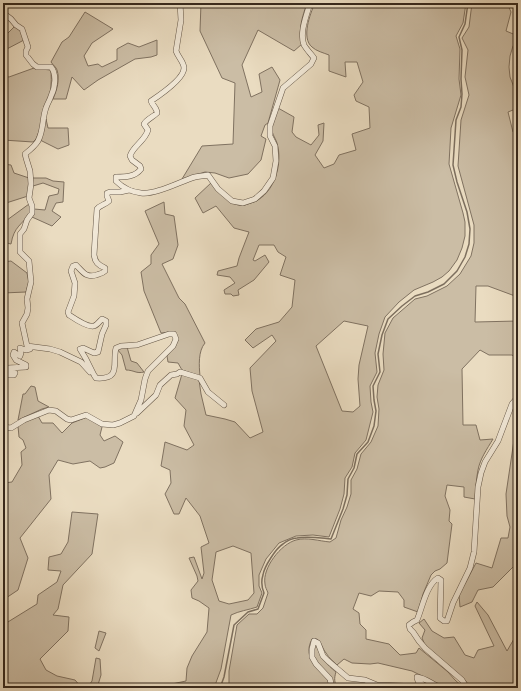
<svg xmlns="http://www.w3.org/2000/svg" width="521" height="691" font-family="'Libre Caslon Text',serif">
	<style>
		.green { fill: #cbbda5; stroke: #807261; fill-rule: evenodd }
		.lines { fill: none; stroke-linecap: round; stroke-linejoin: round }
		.stream { stroke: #7d6f5e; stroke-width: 1.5 }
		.minor-casing { stroke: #635546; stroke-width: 6 }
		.minor { stroke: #f1e8d7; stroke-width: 5 }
	</style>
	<rect width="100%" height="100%" fill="#eadcc1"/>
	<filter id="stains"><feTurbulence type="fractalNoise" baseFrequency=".005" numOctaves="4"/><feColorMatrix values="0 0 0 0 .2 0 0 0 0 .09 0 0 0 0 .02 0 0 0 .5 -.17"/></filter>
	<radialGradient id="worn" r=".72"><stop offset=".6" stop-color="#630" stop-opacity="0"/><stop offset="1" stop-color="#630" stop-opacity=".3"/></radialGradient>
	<path class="green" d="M201,3H307C302,18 298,29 302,44L294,51L258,30L242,65L251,97L262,92L259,74L272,67L280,80L268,123L265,125L261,136L266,139L261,160L248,174L229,178L215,173L205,172L182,179L202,146L233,144L235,83L222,78L200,31Z
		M315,3H466L463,23L456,36L460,49L459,79L461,95L451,128L449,164L463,213L465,222V236L462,248L457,260L449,271L442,277L433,282L414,290L399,302L385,317L379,334L375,353L377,372L370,386L371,402L373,412L366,440L355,453L352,467L345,478L344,494L340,509L329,537L313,535L296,536L279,543L266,559L259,575V586L262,593L257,607C248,610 239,611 231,615L221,669L214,688H167V685L186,681L187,668L192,656L207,632L209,608L199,601L192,598L191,590L198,581L197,576L189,558L194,557L202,579L204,573L201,547L209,543L200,516L186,498L179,514H174L165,494L171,483L170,470L161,466L165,442L187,450L194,445L184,426L186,410L175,398L182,374L199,380L201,394L206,415L225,419L235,422L250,438L263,432L252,391L250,368L276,341L272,335L253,348L245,340L256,329L279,322L292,307L295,280L280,275L286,257L278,252L274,245H259L253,260L255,261L265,255L269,262L254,280L238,290L239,295L233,296L231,294H225L224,290L235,283L230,277L217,275L218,271L237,266L239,258L249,232L234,228L216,206L203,213L195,198L212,182C220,191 231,208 245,205C248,204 251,203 254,202C275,193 283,163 277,143C275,137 271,133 272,126C273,120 276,114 278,108L294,117L292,132L296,137L311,145L319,135L318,125L324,123L323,141L315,155L324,168L334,164L339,155L356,150L352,134L370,128L369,107L356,101L354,95L363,82L357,62H345L346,77L329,71V55C324,53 316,51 312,47C301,38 310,14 315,3ZM344,321L368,326L359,365L358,379L360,406L353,412L342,411L316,346ZM233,546L251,553L254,593L248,600L229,604L219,601L212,580L216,552Z
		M472,3H507L511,12L506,31L518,36V40L513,46L510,56L509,67L510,77L517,95L518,108L508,112L513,132H518V294L515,296L488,286H476L475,322L518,321V359L512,355H489L480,350L462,369L463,425H476L480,440L493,439C487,449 480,459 478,470C476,479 476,489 475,499L464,497V487L447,485L445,496L450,510L449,521L452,524L447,563L440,569L435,571L431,575L423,594L418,612L404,607V600L398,592L379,591L371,596L359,593L353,609L359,613L360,624L366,630V639L389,644L400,655L416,653L419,648L448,672L455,680L464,688H450L436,683L412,671L378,663L370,664L352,663L344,659L337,665C333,661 329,658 326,653C322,648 322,643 317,639H312C302,659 318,664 327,678C329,681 329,685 330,688H229V671L237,625L249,614H257L263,608L268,593C267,590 265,587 265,584C262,568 281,544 296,540C307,537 319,541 330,542L336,538L341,520L347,507L351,494V480L357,469L361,454L371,442L378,426L379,409L377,397L378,385L384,370L383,354L385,333L393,318L415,299L427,296L447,286L460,274L471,256L474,243V225L458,166L461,120L469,95L465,77L468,50L462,38L469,27Z
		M85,12L113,29L92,43L84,56L88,66L98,64L102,67L117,60V49L128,43L139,47L157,40V55L151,57L135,59L98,80L84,90L72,77L66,99H53C57,90 60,79 57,70C56,67 53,65 51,62L62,42L69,37Z
		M15,26L20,29L24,40L3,51V38Z
		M34,68L50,70L51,71C53,94 45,117 36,139L33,142L3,140V76L9,77Z
		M46,119L48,128H68L69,145L58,149L40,140Z
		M3,164L11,165L14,173L29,178V184L28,196L3,204Z
		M32,178H46L53,181L64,182L63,202L56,203L52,211L61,217L52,226L32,217L34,209L45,210L49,196L58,194L59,189L43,183L33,186Z
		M164,202L165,214L174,216L178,245L173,259L162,264L179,298L185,304L205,343C198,351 199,366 200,376L182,370L178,363L168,362L167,356L174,347L178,340L171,332L161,333L144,291L141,272L151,264V255L159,244L145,211Z
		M29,204L31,212C22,225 14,226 11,244L3,242V223Z
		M11,261L27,273L29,282L26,292L3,293V262Z
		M127,347L131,361L137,363L144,372C136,374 134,370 126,370L122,355L117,349Z
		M31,386L35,387L38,401L49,407L42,409L18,420L23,394H25Z
		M38,416L42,423H53L62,433L72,423L87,417L102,427L100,435L104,441L115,436L123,442L114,463L105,467L100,468L90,461L73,464L58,460L49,475L51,499L20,538L28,558L18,590L3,600V463H6L4,483L12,482L22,465L21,452L26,448L23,440L19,437L18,426L26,421Z
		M514,440H518V562L493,587L478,590L472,602L460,607L459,595L476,563L492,568L501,538H508L510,527L507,516L506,494Z
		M72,512L98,514L92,554L63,585L58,609L53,615L69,617L68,631L40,659L46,670L57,676L75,680L82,688H16L10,684H3V625L37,604L38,595L57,582L61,571L48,570L49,557L61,554L68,542Z
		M477,602L488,615L507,651L518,632V688H469L468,684L464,679L425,645L422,638L425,630L419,623L424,619L432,631L444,638L454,637L465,655L474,658L478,650L494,646L475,606Z
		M99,631L106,633L99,651L95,648Z
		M314,645H316C322,658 326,664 336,672C334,678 334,683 338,688H333L313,657Z
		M96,658L100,659L101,675L97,688H87L92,681Z"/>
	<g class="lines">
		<path class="stream" d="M220,688L224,677L234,625L248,612L258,609L264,593C262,588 261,581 263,575C264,567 276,548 283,544C286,541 293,538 297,538C308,536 320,538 331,539L343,509L347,495L348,479L354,468L357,454L368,442L374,426L376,411L374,400L373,386L380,372L378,354L382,335L388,319L402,306L415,296L428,292L444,284L457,271L465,257L469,244L470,229L467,212L457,182L453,165L456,120L461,107L462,94L461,79L462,50L459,37L465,24L468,3"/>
		<g class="minor-casing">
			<path id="minor" d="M180,3L181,20L176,51C178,57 184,62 184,68C184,79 160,95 151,101C153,106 157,108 157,113C153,117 147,119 144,124L148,130C145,141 133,146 130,156L132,160L140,166L141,169C135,177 125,177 116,177V181C123,188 132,192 141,193C156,195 181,181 195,177C199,176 203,176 208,175L218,189L232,201L243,203L255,199L264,191L273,178L276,161L275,146L270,136V126L283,88L311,64L314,58C311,54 307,50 304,45C299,33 307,14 310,3
				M3,13L11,19L16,25L22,29L28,47L26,51V55L33,64L37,67H51C57,74 55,88 51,96C50,100 47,104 46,108C42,118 44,130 38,141C35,146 30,150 25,154L26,158L30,171L31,184L29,198L32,206V213L27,220L24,229L20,234V252L29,261L31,282L27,299L28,308L27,314L22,323L27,346L50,349L60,352L81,362L90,372
				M518,25V28
				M3,375H14L15,373L8,370V368L26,367V365L16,360L13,355L14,352L20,356L21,353L20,348L26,350L30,349
				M137,413L156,395L160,385L171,375L177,374L180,372L200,378L208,392L224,405
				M3,427L11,428L24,420L49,410L56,411L67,419L71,420L86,415L102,424L113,425L120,423L134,416L141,400L145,379L148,371L173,346L176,339L174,334H169L137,345L121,346L116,348C112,363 122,380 96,378L94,375L86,359L80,349L83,348L94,353L98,352L102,334L106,325V321L102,319C100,321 97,325 94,326C88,328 75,319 69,315L68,312L74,296L75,283L71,271L73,266L76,265C83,272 86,278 96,275C99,274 102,274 105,271V268C98,265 95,262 94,255L97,209C100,205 105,205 109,201L107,196V193L110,192H120L129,190
				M332,688L330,679L316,664L312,657V649L314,641L318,643L323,656L328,661L348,678L365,680L377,685L404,686L409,688
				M427,688L418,681L417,678V677C426,678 433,685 442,688
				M467,688L462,680L425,648L419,641L413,632L410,629L409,625L413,622L417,620C422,609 426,585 438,578L441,580L440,618L444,621H447L453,603L470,568L474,552L478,487L481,473L485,462L498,441L512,404L518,397"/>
		</g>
		<use href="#minor" class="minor"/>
	</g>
	<rect width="521" height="691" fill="none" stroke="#eadcc1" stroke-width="16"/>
	<rect x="4" y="4" width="513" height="683" fill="none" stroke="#36281d" stroke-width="2"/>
	<rect x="8" y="8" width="505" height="675" fill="none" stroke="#36281d"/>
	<rect width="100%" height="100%" filter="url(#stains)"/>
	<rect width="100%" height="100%" fill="url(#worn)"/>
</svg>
